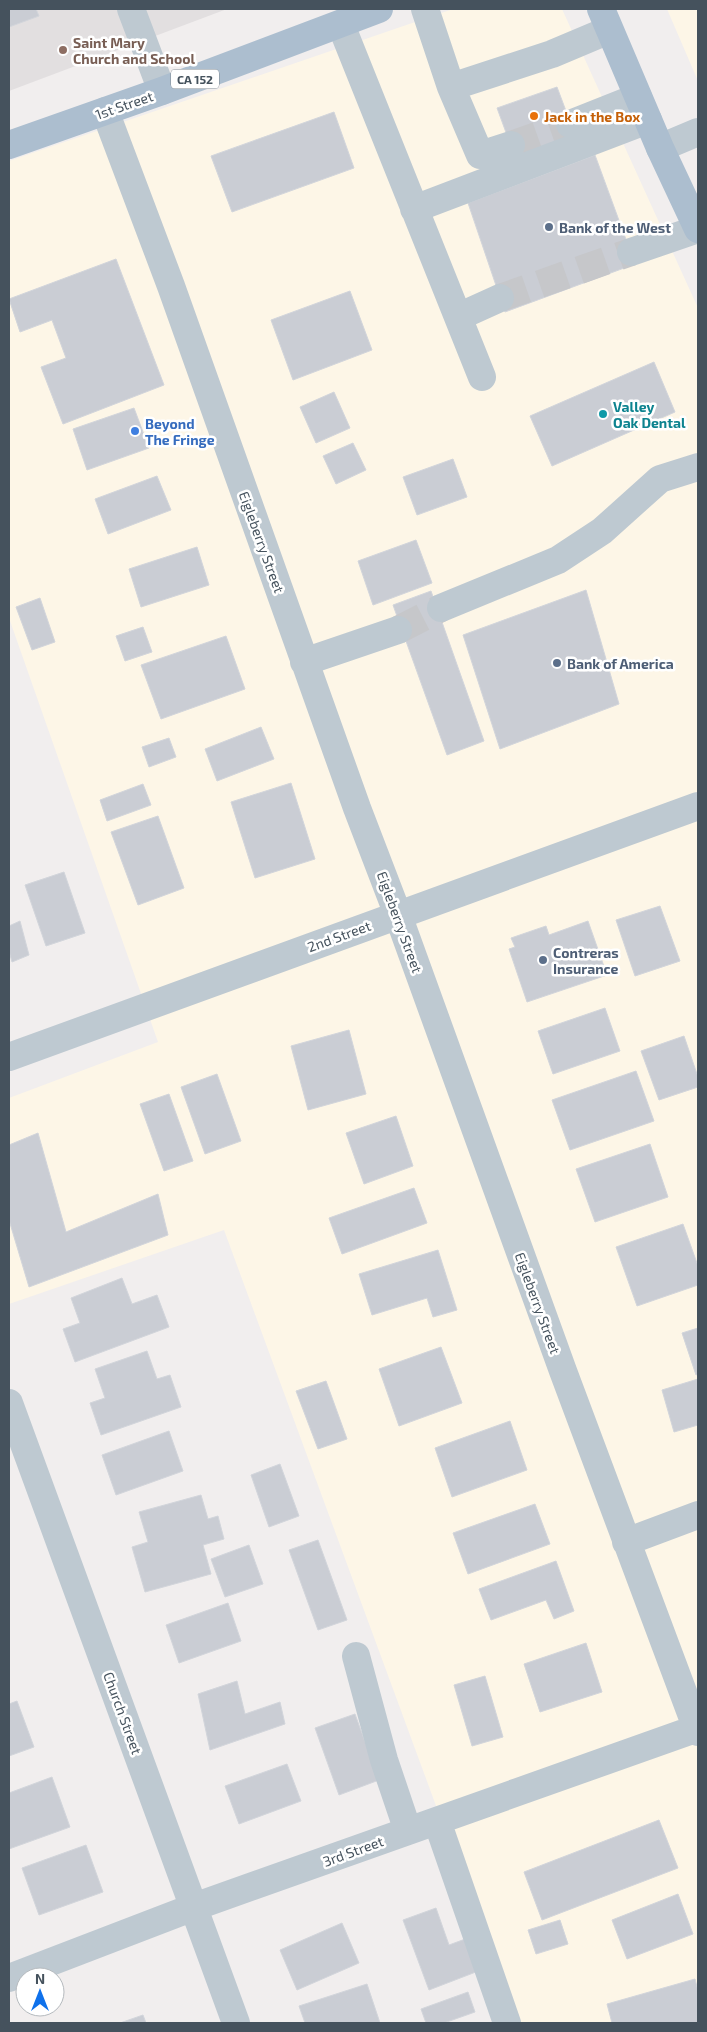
<svg xmlns="http://www.w3.org/2000/svg" width="707" height="2032" font-family="'Exo 2',sans-serif">
	<style>
		.commercial { fill: #fdf6e7 }
		.education { fill: #e2dfe0 }
		.building { fill: #cacdd4; stroke: #d2d5db }
		.lines { fill: none; stroke-linecap: round; stroke-linejoin: round }
		.minor-tunnel { stroke: #c6c7ca; stroke-width: 28; stroke-dasharray: 28 14; stroke-linecap: butt }
		.minor { stroke: #bec9d1; stroke-width: 28 }
		.major { stroke: #acbecf; stroke-width: 28 }
		.education-dot { fill: #8d6e63; stroke: #fff; stroke-width: 2 }
		.food-dot { fill: #e8710a; stroke: #fff; stroke-width: 2 }
		.service-dot { fill: #5c6f8a; stroke: #fff; stroke-width: 2 }
		.culture-dot { fill: #0f9aa8; stroke: #fff; stroke-width: 2 }
		.shop-dot { fill: #3f7fe0; stroke: #fff; stroke-width: 2 }
		.labels { text-anchor: middle; dominant-baseline: central; stroke-width: 5; stroke-linejoin: round; paint-order: stroke }
		.shield { fill: #fff; stroke: #7d868e; stroke-width: 1 }
		.shield-label { font-size: 12px; font-weight: bold; fill: #45525d }
		.education-label { font-size: 14px; font-weight: bold; fill: #785e54; stroke: #fff; text-anchor: start }
		.street-label { font-size: 14px; fill: #45525d; stroke: #fff }
		.food-label { font-size: 14px; font-weight: bold; fill: #c56008; stroke: #fff; text-anchor: start }
		.service-label { font-size: 14px; font-weight: bold; fill: #4e5e75; stroke: #fff; text-anchor: start }
		.culture-label { font-size: 14px; font-weight: bold; fill: #0d838f; stroke: #fff; text-anchor: start }
		.shop-label { font-size: 14px; font-weight: bold; fill: #366cbe; stroke: #fff; text-anchor: start }
	</style>
	<rect width="100%" height="100%" fill="#f1eeee"/>
	<path class="commercial" d="M453,9H562L698,308V2023H516L224,1230L9,1304V1098L158,1042L9,618V161Z
		M667,9H698V81Z"/>
	<path class="education" d="M9,9H227L9,91Z"/>
	<path class="building" d="M9,9H36L39,16L9,27Z
		M557,87L575,135L515,157L497,108Z
		M334,112L354,168L232,212L211,156Z
		M595,155L635,264L505,312L468,203Z
		M116,259L164,385L63,424L41,367L66,358L52,320L20,332L9,299Z
		M350,291L372,350L293,380L271,320Z
		M654,362L675,412L552,466L530,416Z
		M334,392L350,428L316,443L300,407Z
		M134,408L149,448L87,470L73,429Z
		M353,443L366,470L336,484L323,456Z
		M453,459L467,497L417,515L403,477Z
		M157,476L171,510L108,534L95,499Z
		M416,540L432,583L373,605L358,561Z
		M197,547L209,585L141,607L129,569Z
		M586,590L619,704L500,749L463,635Z
		M431,591L484,741L447,755L393,605Z
		M40,598L55,642L32,650L16,607Z
		M143,627L152,652L125,661L116,636Z
		M226,636L245,689L161,719L141,665Z
		M261,727L274,759L217,781L205,749Z
		M169,738L176,757L149,767L142,747Z
		M291,783L315,859L255,878L231,802Z
		M143,784L151,805L107,821L100,800Z
		M158,816L184,888L138,905L111,832Z
		M64,872L85,933L46,946L25,885Z
		M660,906L680,961L635,976L616,920Z
		M20,921L29,955L12,962L9,951V926Z
		M588,921L607,975L527,1002L509,949L515,947L511,938L546,926L549,935Z
		M605,1008L620,1051L553,1074L538,1031Z
		M349,1030L366,1094L308,1110L291,1046Z
		M684,1036L698,1077V1087L659,1100L641,1051Z
		M636,1071L654,1121L570,1150L552,1100Z
		M217,1074L241,1141L205,1154L181,1087Z
		M169,1094L193,1161L164,1171L140,1104Z
		M396,1116L413,1166L364,1184L346,1133Z
		M38,1133L66,1232L158,1194L168,1235L29,1287L9,1220V1145Z
		M650,1144L668,1197L595,1222L576,1169Z
		M414,1188L427,1223L342,1254L329,1218Z
		M683,1224L698,1266V1285L637,1306L616,1247Z
		M438,1250L457,1310L433,1317L427,1298L372,1315L359,1274Z
		M122,1278L132,1304L157,1295L169,1327L75,1362L63,1329L80,1323L71,1298Z
		M698,1328V1374L696,1375L682,1333Z
		M441,1347L462,1403L399,1426L379,1369Z
		M147,1351L157,1379L170,1375L181,1407L101,1435L90,1403L105,1398L95,1369Z
		M698,1379V1425L674,1432L662,1390Z
		M326,1381L347,1439L318,1449L296,1391Z
		M510,1421L527,1470L452,1497L435,1448Z
		M169,1431L183,1471L116,1495L102,1455Z
		M280,1464L299,1516L269,1527L251,1475Z
		M201,1495L208,1519L218,1516L224,1539L203,1545L211,1574L145,1592L132,1547L148,1542L139,1512Z
		M535,1504L550,1544L468,1574L453,1533Z
		M318,1540L347,1620L318,1630L289,1550Z
		M249,1545L263,1584L225,1597L211,1559Z
		M556,1561L574,1611L554,1619L546,1600L491,1620L479,1589Z
		M228,1603L241,1641L179,1663L166,1625Z
		M586,1643L602,1692L540,1712L524,1664Z
		M485,1676L503,1737L472,1746L454,1685Z
		M237,1681L245,1714L280,1702L285,1724L210,1750L198,1694Z
		M17,1701L34,1747L9,1756V1704Z
		M355,1714L379,1780L339,1795L315,1728Z
		M287,1764L301,1801L239,1824L225,1786Z
		M52,1777L70,1827L9,1849V1793Z
		M659,1820L678,1868L542,1920L524,1872Z
		M86,1845L103,1892L39,1915L22,1868Z
		M678,1894L693,1934L627,1959L612,1920Z
		M436,1908L449,1945L468,1938L481,1970L429,1990L403,1920Z
		M560,1920L568,1944L536,1954L528,1930Z
		M342,1923L359,1963L297,1990L280,1950Z
		M695,1979L698,1991V2023H612L607,2004Z
		M367,1984L380,2023H305L299,2006Z
		M468,1992L475,2012L444,2023H426L421,2009Z
		M143,2015L146,2023H120Z"/>
	<g class="lines">
		<path class="minor-tunnel" d="M511,145L570,124
			M500,298L631,252
			M398,630L441,608"/>
		<path class="minor" d="M131,9L162,91
			M425,9L451,87L552,54L609,30
			M341,25L482,377
			M451,87L480,155L511,145
			M105,111L171,286L357,808L398,915L563,1371L698,1732
			M570,124L638,97
			M660,148L698,132
			M414,209L648,120
			M631,252L698,229
			M458,317L500,298
			M441,608L558,560L602,531L660,479L698,467
			M304,662L398,630
			M9,1057L698,806
			M9,1403L236,2023
			M626,1542L698,1515
			M356,1656L384,1760L408,1831
			M437,1821L507,2023
			M9,1978L194,1907L698,1728"/>
		<path class="major" d="M601,9L660,148L698,229
			M9,145L162,91L379,9"/>
	</g>
	<circle class="education-dot" cx="63" cy="50" r="5"/>
	<circle class="food-dot" cx="534" cy="116" r="5"/>
	<g class="service-dot">
		<circle cx="549" cy="227" r="5"/>
		<circle cx="557" cy="663" r="5"/>
		<circle cx="543" cy="960" r="5"/>
	</g>
	<circle class="culture-dot" cx="603" cy="414" r="5"/>
	<circle class="shop-dot" cx="135" cy="431" r="5"/>
	<g class="labels">
		<rect class="shield" x="171" y="69.5" width="48" height="19" rx="4"/>
		<g class="shield-label">
			<text x="195" y="79">CA 152</text>
		</g>
		<g class="education-label">
			<text x="73" y="42">Saint Mary<tspan x="73" dy="16">Church and School</tspan></text>
		</g>
		<g class="street-label">
			<text transform="translate(124 105) rotate(-19)">1st Street</text>
			<text transform="translate(262 542) rotate(70)">Eigleberry Street</text>
			<text transform="translate(400 922) rotate(70)">Eigleberry Street</text>
			<text transform="translate(339 936) rotate(-20)">2nd Street</text>
			<text transform="translate(538 1303) rotate(70)">Eigleberry Street</text>
			<text transform="translate(123 1713) rotate(70)">Church Street</text>
			<text transform="translate(353 1851) rotate(-20)">3rd Street</text>
		</g>
		<g class="food-label">
			<text x="544" y="116">Jack in the Box</text>
		</g>
		<g class="service-label">
			<text x="559" y="227">Bank of the West</text>
			<text x="567" y="663">Bank of America</text>
			<text x="553" y="952">Contreras<tspan x="553" dy="16">Insurance</tspan></text>
		</g>
		<g class="culture-label">
			<text x="613" y="406">Valley<tspan x="613" dy="16">Oak Dental</tspan></text>
		</g>
		<g class="shop-label">
			<text x="145" y="423">Beyond<tspan x="145" dy="16">The Fringe</tspan></text>
		</g>
	</g>
	<rect width="707" height="2032" fill="none" stroke="#45525d" stroke-width="20"/>
	<g transform="translate(40 1992)"><circle r="24" fill="#ffffff" stroke="#b5babe"/>
	<path d="M0-4L9 19L0 12L-9 19Z" fill="#0f71eb"/>
	<text y="-8" font-size="14" font-weight="bold" text-anchor="middle" fill="#45525d">N</text>
	</g>
</svg>
